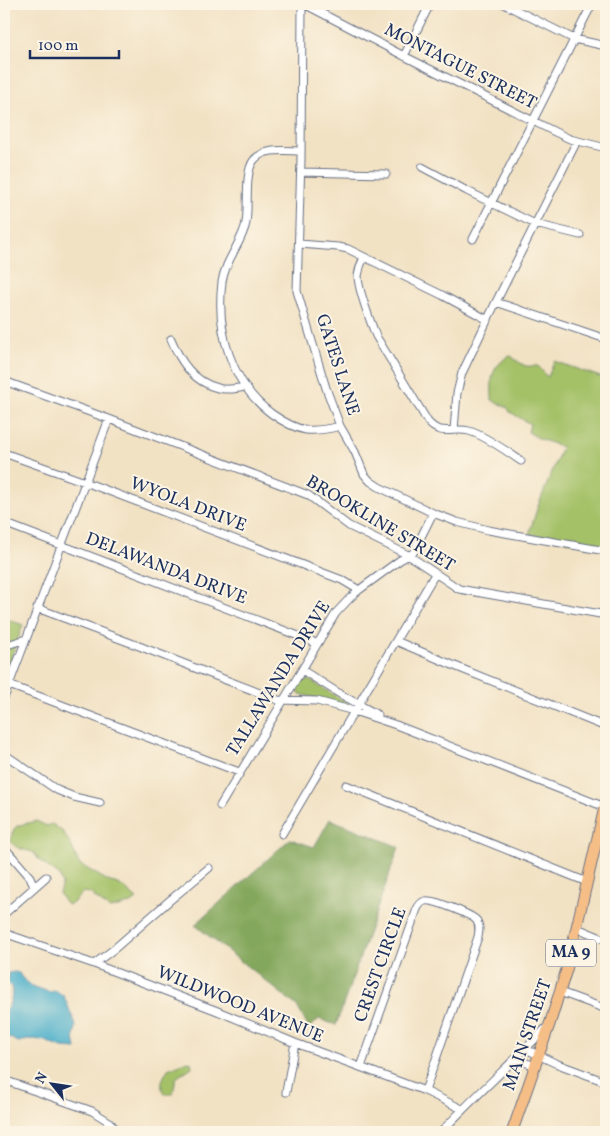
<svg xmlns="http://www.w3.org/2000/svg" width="610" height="1136" font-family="Vollkorn,serif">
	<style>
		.green { fill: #a4c168; stroke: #607863 }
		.forest { fill: #83a75c; stroke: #4f6b5d }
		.water { fill: #4bafca; stroke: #336f94 }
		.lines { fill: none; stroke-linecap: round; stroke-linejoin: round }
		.stream { stroke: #4bafca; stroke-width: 2 }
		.minor-casing { stroke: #666e82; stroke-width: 9 }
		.highway-casing { stroke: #666e82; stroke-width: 12 }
		.minor { stroke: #fff; stroke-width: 7 }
		.highway { stroke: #f6be87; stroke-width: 10 }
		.labels { text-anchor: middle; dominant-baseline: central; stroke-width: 4; stroke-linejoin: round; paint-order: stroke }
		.shield { fill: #fcf5e5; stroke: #5e6a86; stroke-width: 1 }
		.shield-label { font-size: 16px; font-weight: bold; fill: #1b2f5e }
		.street-label { font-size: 18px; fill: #1b2f5e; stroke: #fcf5e5 }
	</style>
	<rect width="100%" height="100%" fill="#fcf5e5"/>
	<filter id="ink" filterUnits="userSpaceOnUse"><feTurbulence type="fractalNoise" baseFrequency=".02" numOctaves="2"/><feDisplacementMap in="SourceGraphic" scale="10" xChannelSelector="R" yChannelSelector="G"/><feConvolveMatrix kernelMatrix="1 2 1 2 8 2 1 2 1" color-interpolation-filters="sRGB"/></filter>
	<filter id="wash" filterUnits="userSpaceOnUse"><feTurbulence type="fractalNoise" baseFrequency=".0096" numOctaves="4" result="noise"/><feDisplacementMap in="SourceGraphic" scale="20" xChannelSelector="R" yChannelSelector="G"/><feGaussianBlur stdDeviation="1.12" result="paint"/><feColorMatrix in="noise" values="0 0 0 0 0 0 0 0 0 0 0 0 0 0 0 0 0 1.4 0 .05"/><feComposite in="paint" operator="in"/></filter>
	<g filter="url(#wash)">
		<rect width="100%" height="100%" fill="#f2e2c4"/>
		<path class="green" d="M511,356C516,360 521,364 526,366C531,367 535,364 539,367C543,370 543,374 548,377L554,361L606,379V548L529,534L538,506L562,447L540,439L528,432L530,424L510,412L507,407L492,400C492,384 489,373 501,362C504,359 506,357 511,356Z
			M4,618L23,625L4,677Z
			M302,679L311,681L349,704L345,706L300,694L297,688Z
			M36,821L47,826L52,824L63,832L72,847L79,864L110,882C122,883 128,892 137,899L130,904L110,909L95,898L92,894L83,892L73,903L68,905L65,903L59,893L62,884L59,875L41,862L33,852C24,850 6,847 12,834C13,831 14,828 16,827C19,824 31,823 36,821Z
			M188,1061L191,1062L192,1067L176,1078L173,1094H164C159,1085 163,1077 168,1069Z"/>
		<path class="forest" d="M330,819L399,847L336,1025L319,1019L309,1029L297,1006L195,925L290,839L314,847Z"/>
		<path class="water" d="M15,972L19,973L22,978L32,986L49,992L55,991L64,996L76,1026L74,1037L76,1049L62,1048L45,1041L34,1039L18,1042L4,1035V1010L7,1009C12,1000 15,989 7,979L8,973Z"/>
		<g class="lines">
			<path class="stream" d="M4,984H11"/>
		</g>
	</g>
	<g filter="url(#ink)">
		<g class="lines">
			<g class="minor-casing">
				<path id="minor" d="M302,4L301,159L297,291L326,388L340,426L355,452L364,474L370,481L379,487L433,513L457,522L488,530L606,551
					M304,4L404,56L555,132L570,139L606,148
					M504,4L574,39L606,46
					M404,56L430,4
					M301,151C286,151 265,147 254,160C244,172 249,206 246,223C242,243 225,260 222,282C216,331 231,384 272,414C282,421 294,428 306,430C318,431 329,429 340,426
					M422,167L467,191L535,224L580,235
					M301,172L386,174
					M473,239L592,4
					M299,244L338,247L348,249L442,295L488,320
					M364,257C361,263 359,269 358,276C358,290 371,323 376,336L428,422C441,437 453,427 469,431C484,435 508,452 521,461
					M496,302L606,339
					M171,339C180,361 193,382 218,388C227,391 237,388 246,387
					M4,381L109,419L308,495L349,526L408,555L459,589L606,615
					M454,430L457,393L462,373L496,302L577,141
					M4,453L85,482L342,580L359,590
					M4,523L309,640L317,644
					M37,608L139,646L213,675L278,700L317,701L354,711L396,725L605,807
					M396,641L462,669L606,727
					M4,646L26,639
					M302,670L340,694L378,715
					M9,685L239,772
					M4,698L109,419
					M4,754L57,790L74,797L100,803
					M346,785L587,882
					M220,806L336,613L350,598L359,590L400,560L413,553L433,513
					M282,834L435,574
					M4,847L30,877L34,887
					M4,914L46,877
					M577,928L606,940
					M4,933L94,964L215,1010L295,1043L425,1091L462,1109
					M94,964L114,949L169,901L209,868
					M560,992L606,1009
					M523,1051L527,1050L532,1052L555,1063L606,1082
					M513,1062C521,1060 527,1063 535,1066
					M361,1067L417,909C419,905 421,902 425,901C433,899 473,915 477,921C480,927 479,931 478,937L425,1091
					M4,1080L92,1111L108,1121L119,1132
					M286,1092L295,1043
					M441,1132C475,1096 512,1063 547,1027"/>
			</g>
			<g class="highway-casing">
				<path id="highway" d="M512,1132L550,1023L567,968L606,801"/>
			</g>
			<use href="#minor" class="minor"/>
			<use href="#highway" class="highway"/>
		</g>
	</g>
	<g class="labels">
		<rect class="shield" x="546" y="939.5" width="50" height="27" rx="4"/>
		<g class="shield-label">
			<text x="571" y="953">MA 9</text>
		</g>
		<g class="street-label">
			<text transform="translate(460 67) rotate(27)">MONTAGUE STREET</text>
			<text transform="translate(337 365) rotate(72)">GATES LANE</text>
			<text transform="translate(188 505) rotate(21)">WYOLA DRIVE</text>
			<text transform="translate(380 524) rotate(31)">BROOKLINE STREET</text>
			<text transform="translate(166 569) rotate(21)">DELAWANDA DRIVE</text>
			<text transform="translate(279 679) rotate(-58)">TALLAWANDA DRIVE</text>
			<text transform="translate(381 965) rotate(-70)">CREST CIRCLE</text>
			<text transform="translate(240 1005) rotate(22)">WILDWOOD AVENUE</text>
			<text transform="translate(528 1035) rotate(-71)">MAIN STREET</text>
		</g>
	</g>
	<rect width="610" height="1136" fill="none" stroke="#fcf5e5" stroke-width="20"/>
	<g transform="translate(52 1084) rotate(300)" stroke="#fcf5e5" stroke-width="4" paint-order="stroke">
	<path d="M0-4L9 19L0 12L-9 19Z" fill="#1b2f5e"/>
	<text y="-8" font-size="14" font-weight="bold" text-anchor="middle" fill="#1b2f5e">N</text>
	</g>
	<path d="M30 50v8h89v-8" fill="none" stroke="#1b2f5e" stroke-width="2.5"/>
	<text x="38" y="50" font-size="15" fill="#1b2f5e" stroke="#fcf5e5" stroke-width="4" paint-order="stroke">100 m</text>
</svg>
